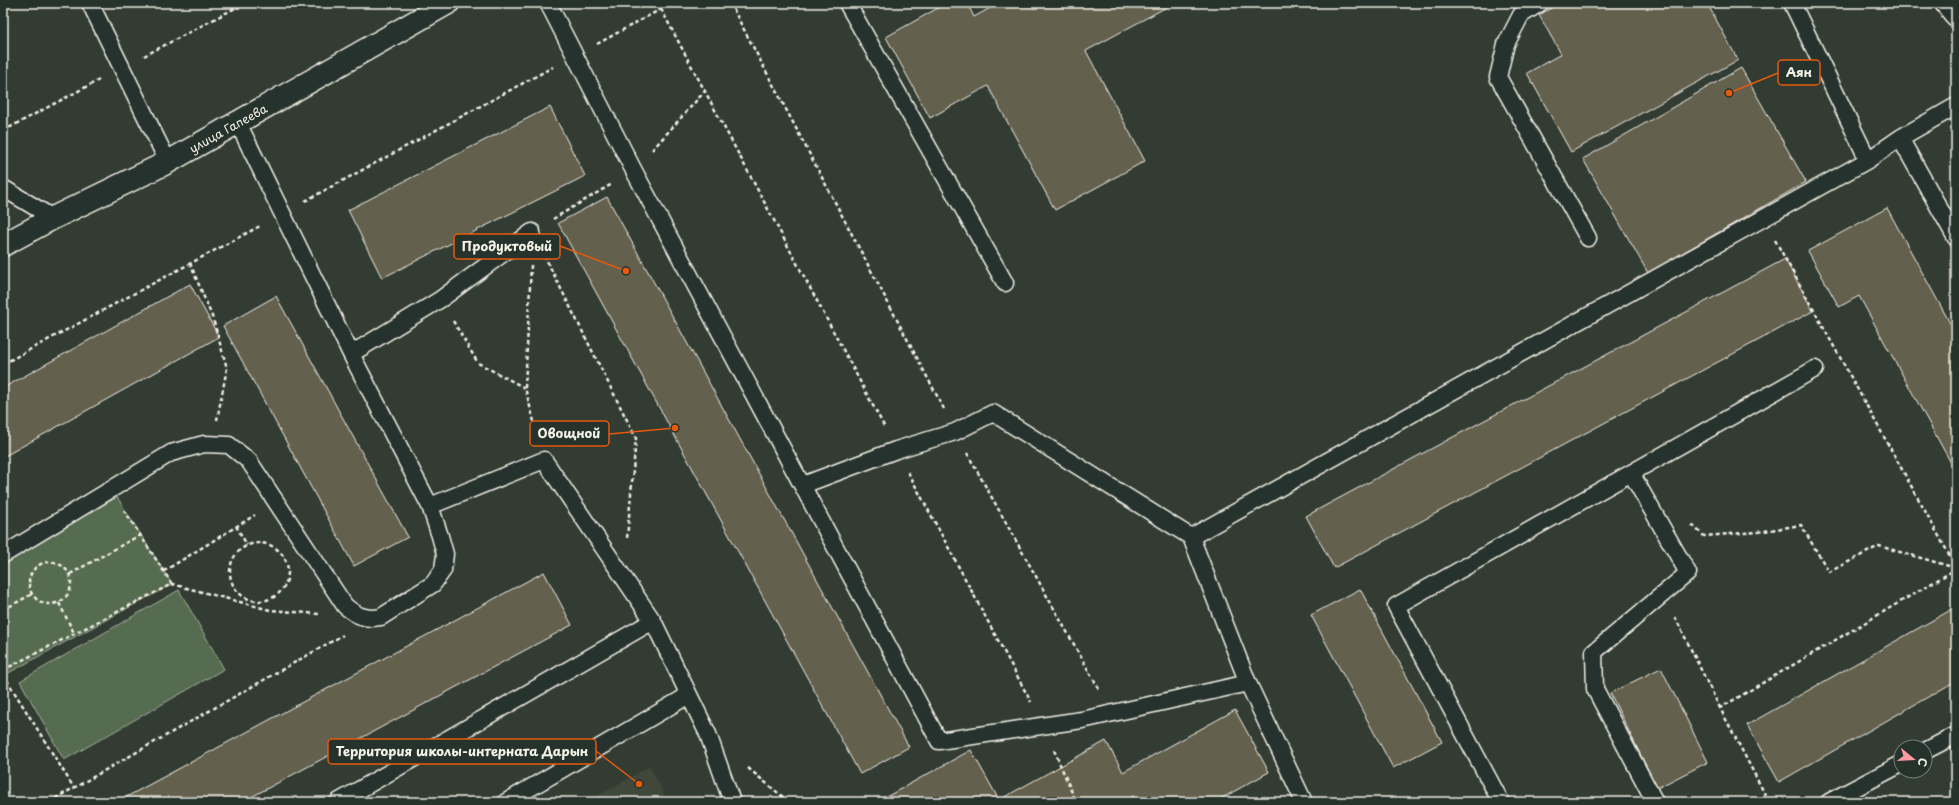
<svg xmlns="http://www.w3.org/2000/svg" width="1959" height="805" font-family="'Playpen Sans',sans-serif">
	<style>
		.built { fill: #41473b }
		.green { fill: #566c51; stroke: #a5ae9c }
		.building { fill: #64604d; stroke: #f4f1e8 }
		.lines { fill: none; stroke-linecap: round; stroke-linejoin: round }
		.service-casing { stroke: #f4f1e8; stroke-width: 19 }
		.minor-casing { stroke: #f4f1e8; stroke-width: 25 }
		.secondary-casing { stroke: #f4f1e8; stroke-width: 25 }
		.path { stroke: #f4f1e8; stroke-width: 2.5; stroke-dasharray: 4 3; stroke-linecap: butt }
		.service { stroke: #26332d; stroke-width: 16 }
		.minor { stroke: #26332d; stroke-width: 22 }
		.secondary { stroke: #26332d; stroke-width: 22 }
		.labels { text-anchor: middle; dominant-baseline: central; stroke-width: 3.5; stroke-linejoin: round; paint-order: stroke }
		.street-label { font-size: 12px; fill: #f4f1e8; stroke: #26332d }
		.leader { fill: none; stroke: #e8590c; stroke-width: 1.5 }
		.callout-dot { fill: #e8590c; stroke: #26332d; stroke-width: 1.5 }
		.callout { fill: #26332d; stroke: #e8590c; stroke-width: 1.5 }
		.callout-label { font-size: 13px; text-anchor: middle; font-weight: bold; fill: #f4f1e8 }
	</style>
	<rect width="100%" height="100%" fill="#323c33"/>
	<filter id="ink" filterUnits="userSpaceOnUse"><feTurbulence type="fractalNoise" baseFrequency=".025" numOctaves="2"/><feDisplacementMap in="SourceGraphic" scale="8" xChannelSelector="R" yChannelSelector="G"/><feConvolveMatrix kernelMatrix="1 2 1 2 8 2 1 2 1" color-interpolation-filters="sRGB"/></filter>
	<g filter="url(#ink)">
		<path class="built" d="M650,766L668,802H587Z"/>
		<path class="green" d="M117,497L172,584L3,676V562Z
			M179,590L224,669L64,760L20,681Z"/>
		<path class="building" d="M947,3H967L974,17L999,3H1174L1086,51L1145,161L1055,210L988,86L930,118L886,37Z
			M1560,3H1707L1738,60L1571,152L1527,73L1561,54L1539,15Z
			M1741,68L1806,182L1648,273L1583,159Z
			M550,107L585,176L382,278L348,210Z
			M607,197L909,747L860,774L558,223Z
			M1887,208L1956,334V472L1859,296L1839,307L1808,251Z
			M1785,259L1813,311L1334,568L1306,516Z
			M190,284L219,337L3,457V388Z
			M276,296L408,537L354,566L223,326Z
			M544,572L572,625L242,802H117Z
			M1360,589L1442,742L1393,768L1311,615Z
			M1956,607V681L1779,782L1747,725Z
			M1661,668L1708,762L1657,788L1610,693Z
			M1235,710L1269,772L1215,802H1136L1133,796L1123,802H877L971,750L999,800L1106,741L1123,772Z"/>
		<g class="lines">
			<g class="service-casing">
				<path id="service" d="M90,3L168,162
					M548,3L634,171L939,741L1082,720L1248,683
					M847,3L1005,283
					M1540,3L1521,15L1506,44L1498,77L1588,238
					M1792,3L1868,160
					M1956,106L1900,138L1956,238
					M3,188L53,218
					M351,354L441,299L532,232
					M1631,473L1688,573L1594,652L1595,689L1655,802
					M803,485L896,450L955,432L993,413L1191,537
					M430,506L544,460L653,621L708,734L732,802
					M3,555L171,453L204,444L229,445L249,461L345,606C357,616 366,620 381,617L433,584L443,570L445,554L440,536L430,506L351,354L238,123
					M1925,751L1956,735
					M338,802L653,621
					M506,802L689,695
					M1304,802L1248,683L1191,537L1868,160L1900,138
					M1501,802L1396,606L1815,369
					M1829,802L1901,764"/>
			</g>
			<g class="minor-casing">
				<path id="minor" d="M1946,3L1956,15"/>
			</g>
			<g class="secondary-casing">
				<path id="secondary" d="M3,245L53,218L168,162L448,3"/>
			</g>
			<path class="path" d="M730,3L944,409
				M661,9L885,428
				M597,44L672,3
				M144,56L245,3
				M3,131L99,80
				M652,150L705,91
				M305,201L553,67
				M553,219L612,184
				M1775,240L1956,567
				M544,255L636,438L627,538
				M190,263L213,319L227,368L217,420
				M531,265L525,388L538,436
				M453,321L478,363L525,388
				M3,364L260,226
				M967,453L1100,691
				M908,472L1031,702
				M124,510L172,584
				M1692,525L1704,536L1758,532L1801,525L1829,572L1879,546L1956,568
				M236,526L247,545
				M230 572a29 29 0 1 1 58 0a29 29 0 1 1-58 0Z
				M29 583a21 21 0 1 1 42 0a21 21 0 1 1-42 0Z
				M164,571L255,515
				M70,574L140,535
				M59,603L74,633
				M3,610L32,594
				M1675,617L1720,708
				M3,670L172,584L270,610L319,614
				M3,674L74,788
				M1054,750L1076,802
				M748,768L789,802
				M49,802L343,635
				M1769,802L1720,708L1956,569"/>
			<use href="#service" class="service"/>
			<use href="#minor" class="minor"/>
			<use href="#secondary" class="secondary"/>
		</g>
	</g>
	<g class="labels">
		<g class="street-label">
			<text transform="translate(228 128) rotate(-29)">улица Гапеева</text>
		</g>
	</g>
	<path class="leader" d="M1729 93L1778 73M626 271L560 246M675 428L609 434M639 784L596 751"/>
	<g class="callout-dot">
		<circle cx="1729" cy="93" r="4"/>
		<circle cx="626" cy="271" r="4"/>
		<circle cx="675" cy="428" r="4"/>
		<circle cx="639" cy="784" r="4"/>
	</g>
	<g class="callout">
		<rect x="1778" y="60" width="42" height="25" rx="4"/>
		<rect x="454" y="234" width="106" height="25" rx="4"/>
		<rect x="530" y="421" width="79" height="25" rx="4"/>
		<rect x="328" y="739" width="268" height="25" rx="4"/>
	</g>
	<g class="callout-label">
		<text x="1799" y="77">Аян</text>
		<text x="507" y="251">Продуктовый</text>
		<text x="569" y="438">Овощной</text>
		<text x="462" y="756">Территория школы-интерната Дарын</text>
	</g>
	<rect width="1959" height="805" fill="none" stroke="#26332d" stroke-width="16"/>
	<rect x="8" y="8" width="1943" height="789" fill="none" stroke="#f4f1e8" stroke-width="1.5" filter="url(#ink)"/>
	<g transform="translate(1913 759) rotate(108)"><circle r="19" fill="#26332d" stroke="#787f78"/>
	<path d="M0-3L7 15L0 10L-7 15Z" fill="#ff9aa2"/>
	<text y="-6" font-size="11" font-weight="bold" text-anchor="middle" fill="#f4f1e8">С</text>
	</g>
</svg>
